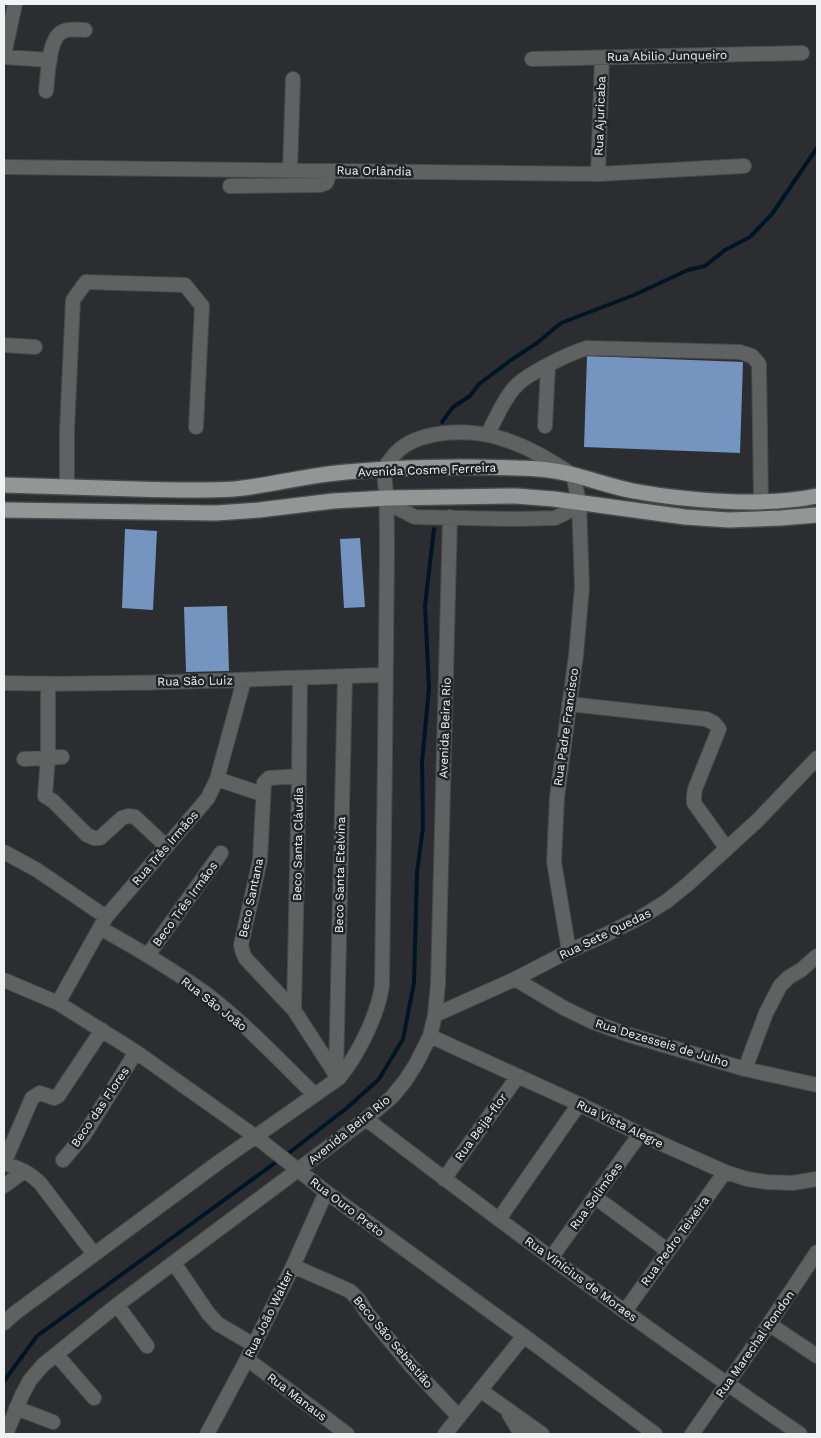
<svg xmlns="http://www.w3.org/2000/svg" width="821" height="1438" font-family="'Work Sans',sans-serif">
	<style>
		.lines { fill: none; stroke-linecap: round; stroke-linejoin: round }
		.stream { stroke: #001524; stroke-width: 4 }
		.building { fill: #7595c1 }
		.minor-casing { stroke: #47494b; stroke-width: 16 }
		.major-casing { stroke: #47494b; stroke-width: 18 }
		.minor { stroke: #606261; stroke-width: 14 }
		.major { stroke: #939695; stroke-width: 15 }
		.labels { text-anchor: middle; dominant-baseline: central; stroke-width: 5; stroke-linejoin: round; paint-order: stroke }
		.street-label { font-size: 12px; fill: #f1f2f4; stroke: #222326 }
	</style>
	<rect width="100%" height="100%" fill="#2b2d30"/>
	<g class="lines">
		<path class="stream" d="M442,422L453,407L470,396L479,384L511,360L537,343L561,323L634,295L688,270L705,266L725,250L750,237L772,214L817,148
			M285,1156L348,1107L379,1079L403,1039L414,983L417,872L423,828L422,762L429,688L425,606L434,529
			M4,1381L37,1336L279,1160"/>
	</g>
	<path class="building" d="M587,356L743,362L740,453L584,447Z
		M125,529L157,531L153,610L122,608Z
		M360,538L365,607L344,608L340,539Z
		M227,606L229,671L186,672L184,607Z"/>
	<g class="lines">
		<g class="minor-casing">
			<path id="minor" d="M4,55L15,4
				M4,57L50,60
				M532,59L802,53
				M46,91C48,76 48,39 62,32C69,28 78,30 85,30
				M4,167L598,174L744,166
				M290,171L293,79
				M598,174L602,58
				M230,186L320,185L326,183L328,178L327,171
				M4,345L35,347
				M545,426L548,366
				M487,435C496,419 503,400 515,387C526,374 570,353 587,348L740,352L752,356L759,364L761,501
				M67,487V430L73,300L86,282L185,285L202,306L196,427
				M387,498L399,509L415,517L516,519L555,518L569,511L579,502
				M4,683C131,686 259,678 386,675
				M48,684V757L45,796L53,801L87,835L94,838H100L122,818L128,816L135,817L166,846
				M569,704L706,719L714,723L719,729L695,789L694,796V803L727,849
				M24,759L62,757
				M299,776L269,778L264,783L260,860L241,945L243,953L246,959L294,1010L336,1075
				M217,779L262,794
				M4,852L37,870L106,917
				M100,928C136,948 172,969 205,993C245,1023 280,1061 315,1095
				M148,955L221,853
				M515,979L564,1008L593,1022L626,1034L745,1069L817,1085
				M4,980L58,1003L136,1052L256,1137L326,1192L524,1336L655,1434
				M58,1003L106,917L208,798L217,779L244,680
				M294,1010L299,776L300,678
				M435,1015L515,979L569,951L605,935L643,916L667,901L688,884L758,820L817,758
				M430,1036L579,1104L640,1134L725,1172L747,1179L767,1182L792,1183L817,1179
				M745,1069L766,1013L780,986L789,977L801,970L817,956
				M336,1074L345,676
				M366,1119C508,1228 652,1333 800,1434
				M63,1160L84,1135L136,1052
				M4,1163L32,1098L40,1093L54,1098L58,1096L102,1030
				M4,1163C18,1168 29,1172 40,1183L94,1254
				M444,1179L518,1076
				M4,1186L24,1171
				M595,1197L668,1251
				M499,1219L579,1104
				M551,1258L640,1134
				M174,1263L208,1313L218,1324L254,1345
				M293,1266L350,1291L359,1300L367,1313L411,1366L459,1417
				M117,1305L147,1346
				M625,1311L725,1172
				M4,1323L15,1313L219,1162L339,1078C358,1055 378,1015 382,985C384,840 386,696 387,551C387,532 387,514 386,495C386,487 383,476 385,468C386,466 389,461 391,459C412,428 472,428 503,439C529,447 551,461 573,475L579,502L582,587L576,655L557,797L554,862L569,951
				M769,1324L817,1356
				M56,1354L94,1398
				M247,1359L347,1434
				M480,1390L542,1434
				M16,1408L53,1422
				M509,1414L521,1434
				M6,1434L22,1395L30,1380L43,1365L117,1305L366,1119L392,1097L405,1081L416,1064L430,1036L435,1015L438,984L450,517
				M207,1434L247,1359L293,1266L326,1192
				M445,1434L524,1336
				M692,1434L769,1324L817,1252"/>
		</g>
		<g class="major-casing">
			<path id="major" d="M4,485C48,486 91,488 135,489C168,490 201,491 234,489C266,486 296,478 328,474C390,467 454,466 517,468C536,468 555,470 574,475C593,480 613,487 633,491C688,501 763,507 817,496
				M4,510L216,513L259,510L333,501L387,498L516,496L554,499L685,517L729,520L781,518L817,515"/>
		</g>
		<use href="#minor" class="minor"/>
		<use href="#major" class="major"/>
	</g>
	<g class="labels">
		<g class="street-label">
			<text transform="translate(667 56) rotate(-1)">Rua Abilio Junqueiro</text>
			<text transform="translate(600 116) rotate(-88)">Rua Ajuricaba</text>
			<text transform="translate(374 171) rotate(1)">Rua Orlândia</text>
			<text transform="translate(427 470) rotate(-2)">Avenida Cosme Ferreira</text>
			<text transform="translate(195 681) rotate(-1)">Rua São Luiz</text>
			<text transform="translate(566 727) rotate(-82)">Rua Padre Francisco</text>
			<text transform="translate(445 728) rotate(-88)">Avenida Beira Rio</text>
			<text transform="translate(298 844) rotate(-89)">Beco Santa Cláudia</text>
			<text transform="translate(165 848) rotate(-49)">Rua Três Irmãos</text>
			<text transform="translate(340 875) rotate(-89)">Beco Santa Etelvina</text>
			<text transform="translate(251 898) rotate(-78)">Beco Santana</text>
			<text transform="translate(185 904) rotate(-54)">Beco Três Irmãos</text>
			<text transform="translate(605 934) rotate(-26)">Rua Sete Quedas</text>
			<text transform="translate(214 1004) rotate(38)">Rua São João</text>
			<text transform="translate(662 1043) rotate(17)">Rua Dezesseis de Julho</text>
			<text transform="translate(100 1107) rotate(-56)">Beco das Flores</text>
			<text transform="translate(620 1124) rotate(26)">Rua Vista Alegre</text>
			<text transform="translate(481 1127) rotate(-54)">Rua Beija-flor</text>
			<text transform="translate(349 1130) rotate(-39)">Avenida Beira Rio</text>
			<text transform="translate(596 1196) rotate(-54)">Rua Solimões</text>
			<text transform="translate(347 1207) rotate(37)">Rua Ouro Preto</text>
			<text transform="translate(675 1241) rotate(-54)">Rua Pedro Teixeira</text>
			<text transform="translate(581 1279) rotate(36)">Rua Vinícius de Moraes</text>
			<text transform="translate(269 1314) rotate(-64)">Rua João Walter</text>
			<text transform="translate(393 1342) rotate(50)">Beco São Sebastião</text>
			<text transform="translate(755 1344) rotate(-55)">Rua Marechal Rondon</text>
			<text transform="translate(297 1397) rotate(37)">Rua Manaus</text>
		</g>
	</g>
	<rect width="821" height="1438" fill="none" stroke="#f1f2f4" stroke-width="10"/>
</svg>
